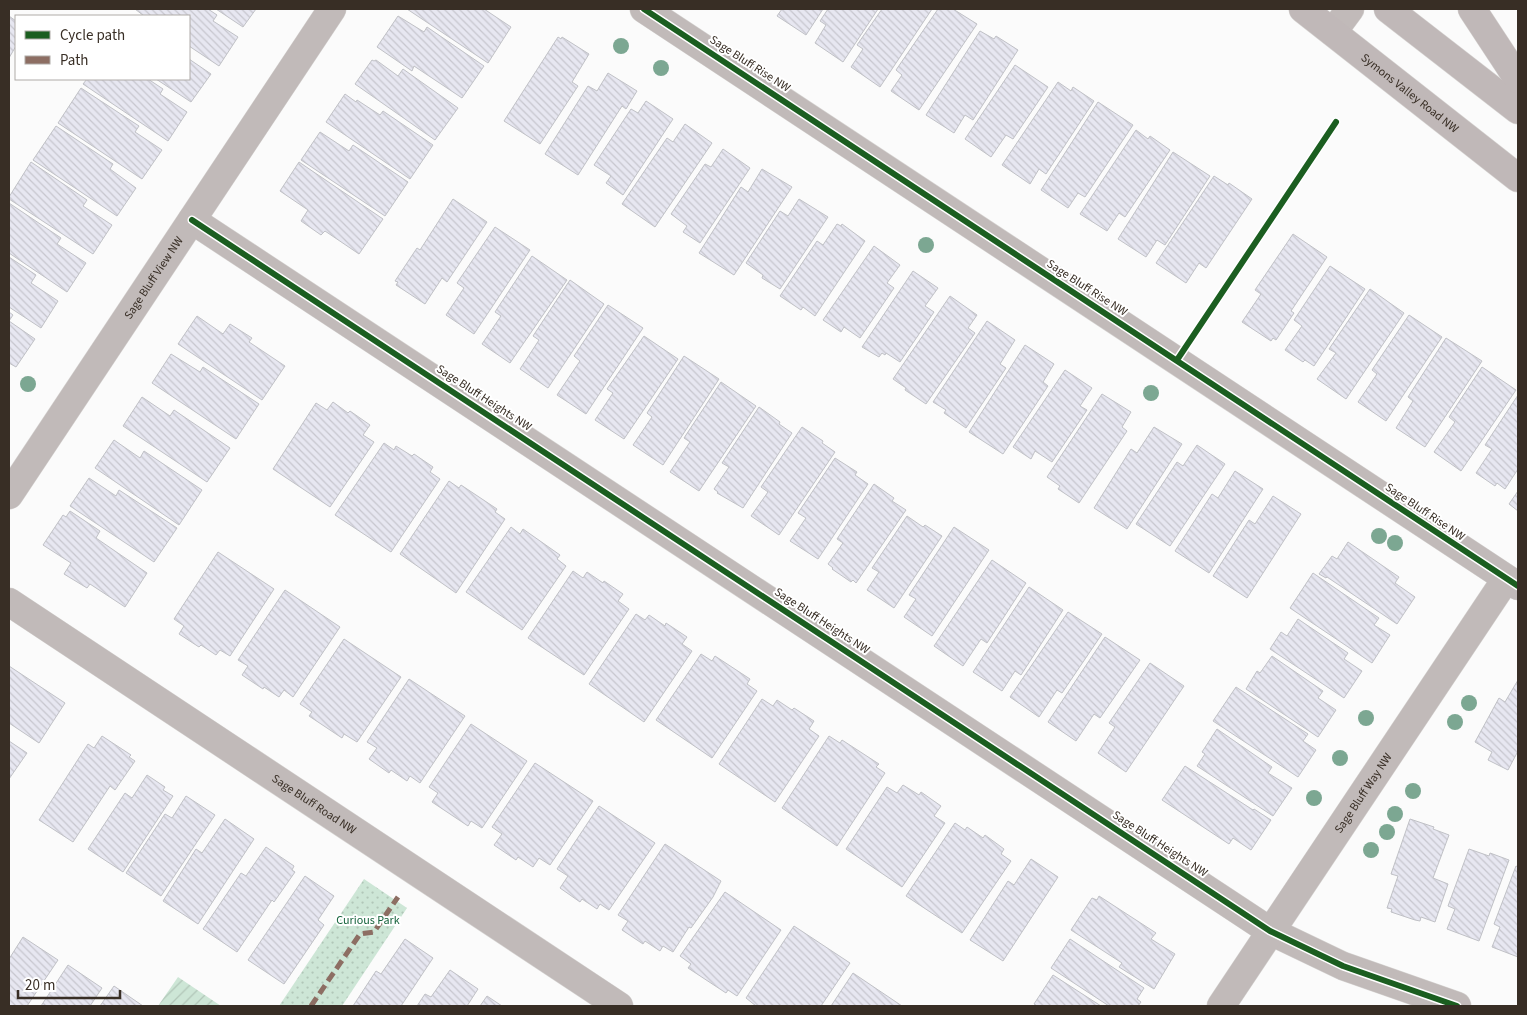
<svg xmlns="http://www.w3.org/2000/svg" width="1527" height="1015" font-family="'Source Sans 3',sans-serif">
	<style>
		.park { fill: url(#park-dots) }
		.garden { fill: url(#garden-furrows) }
		.building { fill: url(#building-back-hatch); stroke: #c0c1c6 }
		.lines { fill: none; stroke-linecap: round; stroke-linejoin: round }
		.minor-casing { stroke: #d8d6d4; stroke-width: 29 }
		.secondary-casing { stroke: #d8d6d4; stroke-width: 29 }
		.minor { stroke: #c1bab9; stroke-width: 28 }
		.secondary { stroke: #c0b8b8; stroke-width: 28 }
		.quiet { stroke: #8d6e63; stroke-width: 5; stroke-dasharray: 10 5; stroke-linecap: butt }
		.cycleway-casing { stroke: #fff; stroke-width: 9 }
		.cycleway { stroke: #1b5e20; stroke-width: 6 }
		.tree { fill: #7ca792 }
		.labels { text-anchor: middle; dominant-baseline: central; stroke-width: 4; stroke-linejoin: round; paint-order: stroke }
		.street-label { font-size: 12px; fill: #382e25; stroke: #fff }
		.park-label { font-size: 12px; fill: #15633c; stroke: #fff }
	</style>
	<defs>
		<pattern id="park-dots" width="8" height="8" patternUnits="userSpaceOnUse" patternTransform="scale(1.25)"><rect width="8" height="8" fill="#cde6d6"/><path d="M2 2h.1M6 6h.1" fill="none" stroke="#b1c6b8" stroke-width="1.8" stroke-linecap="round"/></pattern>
		<pattern id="garden-furrows" width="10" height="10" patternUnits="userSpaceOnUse" patternTransform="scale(1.25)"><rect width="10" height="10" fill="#cde6d6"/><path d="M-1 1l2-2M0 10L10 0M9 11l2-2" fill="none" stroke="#b1c6b8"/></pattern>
		<pattern id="building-back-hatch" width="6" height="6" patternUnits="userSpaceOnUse" patternTransform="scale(1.25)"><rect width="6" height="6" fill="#e7e7f1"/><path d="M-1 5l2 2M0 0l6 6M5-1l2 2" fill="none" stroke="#c7c6ce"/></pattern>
	</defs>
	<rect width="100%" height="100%" fill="#fbfbfb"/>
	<path class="park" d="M364,879L407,908L342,1006H279Z"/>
	<path class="garden" d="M178,977L221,1006H158Z"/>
	<path class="building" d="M135,9H208L217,15L213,21L238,37L219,66L189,46V16H144Z
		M216,9H256L243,27Z
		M407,9H484L511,27L488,63Z
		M782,9H823L806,35L777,16Z
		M828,9H878L843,62L815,43L826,25L820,21Z
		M882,9H932L880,87L851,67L863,49L857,45Z
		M938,9H953L977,24L919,110L891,91L902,75L896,70Z
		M9,16L16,21V46L9,58Z
		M398,16L424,32L427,27L484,66L462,98L414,66L412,71L377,47Z
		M980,31L994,39L996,36L1018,50L973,120L965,115L954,133L926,115Z
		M558,37L561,39L562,37L589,54L572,82L578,86L540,144L504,121Z
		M189,59L211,74L191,102L156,79H189Z
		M372,60L374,61L376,60L398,76L403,69L458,108L435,140L355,84Z
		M1015,65L1048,87L1013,139L1006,135L991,157L965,139Z
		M608,73L637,91L626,109L622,106L578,175L545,154L588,86L597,91Z
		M87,79H148L163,89L160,94L187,112L168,141L83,84Z
		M1058,82L1071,91L1073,87L1094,101L1046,174L1039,169L1030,184L1002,165Z
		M81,88L139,126L135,132L162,150L142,179L58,123Z
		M345,94L356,102L357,100L380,115L383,111L433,145L410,179L326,122Z
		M646,101L673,119L623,195L606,183L611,176L594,165L631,109L638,113Z
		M1098,102L1133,125L1085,197L1078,193L1068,208L1041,190Z
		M685,124L712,143L655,227L622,204L667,138L673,142Z
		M56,126L113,164L110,169L136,188L117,216L33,160Z
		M1136,130L1148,139L1150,136L1170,150L1125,217L1119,213L1107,231L1080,214Z
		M320,132L349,151L353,145L408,182L385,216L301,160Z
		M723,149L750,168L700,243L683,232L687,226L671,214L705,164L711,167Z
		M1173,152L1210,176L1165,245L1157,240L1146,257L1118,239Z
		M31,162L87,200L83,206L112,225L93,254L9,199V197Z
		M299,162L383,219L359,254L325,231L321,235L301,221L308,210L280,191Z
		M762,169L792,187L734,275L699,253L741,187L748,192Z
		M1214,176L1228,185L1229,183L1252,199L1206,268L1199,263L1186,283L1156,263Z
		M453,199L487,222L447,282L442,278L425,304L396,285L398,282L395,281L417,248L420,250Z
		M799,199L828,217L780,289L762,278L763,275L746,263L780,211L788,216Z
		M9,203L61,238L57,244L86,263L67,292L9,253Z
		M837,224L841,226L842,224L865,241L815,316L803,307L801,310L780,296L817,241L823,245Z
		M495,227L530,250L474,334L446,315L464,288L457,283Z
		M1293,234L1327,257L1291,311L1294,313L1276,340L1273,338L1271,341L1242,322L1261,294L1255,290Z
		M874,246L900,265L887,283L894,288L860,338L844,327L841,332L823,320Z
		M532,256L567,280L510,363L482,344L501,316L495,312Z
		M9,257L36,275L31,283L58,301L41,328L9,307Z
		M1330,266L1365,289L1314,366L1305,360L1303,362L1285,350L1302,326L1294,320Z
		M913,271L938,288L925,306L934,312L900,362L886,353L885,355L882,353L879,357L862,347Z
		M570,280L604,304L548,388L520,369L539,340L533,336Z
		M1370,289L1404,313L1346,399L1317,379L1336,353L1329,349Z
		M950,296L977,315L968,328L975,333L926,404L905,390L906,388L893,379Z
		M608,305L643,328L586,414L557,395L580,361L574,356Z
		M9,312L13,315L9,321L35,339L16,367L9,363Z
		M1409,315L1442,337L1386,421L1358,402L1377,374L1372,370Z
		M197,316L223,334L230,324L252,338L249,342L285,366L262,400L178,344Z
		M987,321L1015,340L1000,364L1006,368L966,428L944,413L946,410L933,402Z
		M644,336L678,359L624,439L595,420L613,393L607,389Z
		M1446,338L1482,361L1425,447L1396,428L1413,401L1408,397Z
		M1025,345L1054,364L1043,382L1048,386L1003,454L969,432Z
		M171,354L200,372L203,367L259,404L236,439L152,383Z
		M684,356L719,379L663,465L633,445L652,417L647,413Z
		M1482,367L1516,390L1461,471L1434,452L1455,422L1449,417Z
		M1065,370L1092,388L1080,406L1087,410L1052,462L1035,451L1031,459L1013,447Z
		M721,382L756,406L699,491L670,472L690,442L684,438Z
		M1102,394L1131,412L1122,427L1127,431L1079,503L1058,489L1060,486L1047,477Z
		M1518,395V469L1505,489L1497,483L1495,486L1476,473L1492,449L1485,445Z
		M142,397L170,416L174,410L230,448L207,482L123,426Z
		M333,402L348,413L350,411L370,425L363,435L374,442L330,507L273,469L316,403L327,410Z
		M759,407L780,422L779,424L792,433L743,508L717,493L718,492L714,489L729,467L722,463Z
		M802,427L823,441L822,443L835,452L779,535L751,516L768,492L761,487Z
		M1154,427L1182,444L1127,529L1094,508L1131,449L1137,453Z
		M114,440L140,458L144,451L202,490L179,525L95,468Z
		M384,443L394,450L396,446L412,456L414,454L433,467L430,472L440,479L391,552L335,515Z
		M1197,445L1225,464L1170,546L1136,524L1177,462L1183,466Z
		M835,458L857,472L855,475L868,484L818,559L790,541L806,518L798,513Z
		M1235,471L1263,489L1209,573L1175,551L1212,494L1218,498Z
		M89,478L116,496L119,490L177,528L154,562L70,506Z
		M449,481L459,488L461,485L497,509L495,512L505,519L456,593L400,554Z
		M874,484L894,498L892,501L906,510L856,583L853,580L851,582L832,569L833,568L828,564L843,543L837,539Z
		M1518,491V511L1509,504Z
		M1273,496L1301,514L1247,598L1213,576L1249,520L1255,524Z
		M70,511L100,531L96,538L147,573L125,607L90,584L87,588L64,574L71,563L43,545L63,515L66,517Z
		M907,516L923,527L925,525L942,536L894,608L867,590L879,572L872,568Z
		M511,527L520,534L523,529L560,555L557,559L566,566L522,630L466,592Z
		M954,527L989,550L932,636L904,617L916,599L909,595Z
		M1348,542L1399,577L1395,583L1415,597L1397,624L1327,577L1326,578L1319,574L1332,556L1337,559Z
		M218,552L274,589L230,656L220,650L216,655L201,645L199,647L179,634L184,626L174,619Z
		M992,560L1026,583L987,643L981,639L963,666L934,646Z
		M573,571L583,578L587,572L603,583L604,581L623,594L618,601L629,609L584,675L528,638Z
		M1313,573L1379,618L1374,625L1390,635L1372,663L1290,608Z
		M1029,587L1063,610L1021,675L1015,671L1002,691L973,672Z
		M285,590L340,627L293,697L284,690L279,697L264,687L263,689L242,675L248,666L238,660Z
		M1068,612L1102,634L1062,693L1057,690L1039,717L1010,697Z
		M636,614L645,620L649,615L665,626L666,623L687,637L682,644L692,651L644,722L589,684Z
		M1298,619L1348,653L1344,659L1362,671L1344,698L1270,649L1281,632L1287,636Z
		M1105,637L1140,660L1100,718L1094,714L1076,741L1048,722Z
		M344,639L401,677L357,742L344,734L342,738L309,716L312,712L300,704Z
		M701,654L712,661L715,656L750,679L747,684L757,691L712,758L656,720Z
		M1272,656L1323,691L1318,698L1336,710L1318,737L1246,689L1257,671L1260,673Z
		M1150,663L1184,686L1126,772L1098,753L1115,727L1109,723Z
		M9,666L65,703L39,743L9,723Z
		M409,679L465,716L420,783L410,776L407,781L391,770L389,773L369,759L377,748L367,742Z
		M1518,680V751L1508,770L1488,760L1492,752L1475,742L1499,698L1505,702Z
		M1236,687L1308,734L1303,741L1316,750L1298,777L1213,721Z
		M762,699L773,706L777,700L792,710L794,708L814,721L809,729L819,736L775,802L719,764Z
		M471,724L527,761L482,828L471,821L468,826L432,802L438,793L429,787Z
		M1217,729L1272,767L1268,773L1292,788L1273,816L1197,766L1205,754L1202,752Z
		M102,736L131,755L129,757L135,761L115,790L110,786L73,842L39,820L88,744L94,748Z
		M829,736L840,743L842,740L879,764L876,767L885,773L837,846L782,808Z
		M9,741L27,753L9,779Z
		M535,763L593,801L550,865L539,858L533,867L518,857L516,860L494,845L502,834L492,827Z
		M1185,766L1253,810L1254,809L1271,820L1251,850L1233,838L1229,844L1162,800Z
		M147,775L165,787L163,790L173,796L123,872L88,849L125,793L132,798Z
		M903,785L919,795L921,792L941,806L934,816L945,823L902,887L846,849L887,787L897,793Z
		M186,796L215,815L161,896L126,873L165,814L172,818Z
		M599,806L655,843L609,910L600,904L597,909L582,899L580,902L560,888L568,876L557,869Z
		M225,819L254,839L198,924L163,901L196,849L202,853Z
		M1410,819L1434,827L1433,829L1449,835L1433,878L1448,884L1435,922L1421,917L1420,921L1415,920L1391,912L1392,909L1387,908L1398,876L1391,874Z
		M955,823L965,830L967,827L983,838L985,835L1004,849L1001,854L1011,861L962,933L906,896Z
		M665,844L721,881L713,897L691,928L689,927L673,952L663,946L660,951L645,941L643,944L622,930L628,921L618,915Z
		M266,847L294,866L292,870L295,872L274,902L272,900L237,952L203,929L241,873L246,876Z
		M1469,849L1489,856L1490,853L1509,860L1479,941L1447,929L1455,909L1448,906Z
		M1031,859L1058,877L1003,961L970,940L1008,881L1014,885Z
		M1516,866L1518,867V957L1492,947L1500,927L1494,924Z
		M305,876L334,896L318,920L324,925L284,984L248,960Z
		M725,892L781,930L737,996L728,990L726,993L688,968L691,964L680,956Z
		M1099,896L1156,933L1151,939L1175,954L1154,989L1119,967L1122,963L1071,930L1092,898L1097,900Z
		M794,926L850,963L821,1006H756L746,998Z
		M23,937L58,960L27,1006H9V959Z
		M405,939L433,958L401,1006H353L376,971L381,974Z
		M1070,939L1144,988L1137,999L1141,1002L1138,1006H1109L1051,968Z
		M68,965L102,988L90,1006H41Z
		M450,970L478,989L467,1006H417L425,994L431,997Z
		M853,973L902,1006H831Z
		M1053,975L1101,1006H1037L1034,1004Z
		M114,986L143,1006H100Z
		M487,996L502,1006H480Z"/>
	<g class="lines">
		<g class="minor-casing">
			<g id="minor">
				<path d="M644,9L1518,586"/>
				<path d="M1333,32L1350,9"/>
				<path d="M192,220L1270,931L1343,966L1457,1006"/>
				<path id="s1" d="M9,495L332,9"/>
				<path id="s2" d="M9,602L619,1006"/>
				<path id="s3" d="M1221,1006L1506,579"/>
			</g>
		</g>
		<g class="secondary-casing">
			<g id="secondary">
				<path id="s4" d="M1303,9L1518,178"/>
				<path d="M1388,9L1518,110"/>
				<path d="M1472,9L1518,79"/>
			</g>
		</g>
		<use href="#minor" class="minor"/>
		<use href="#secondary" class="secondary"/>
		<path class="quiet" d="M311,1006L360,934L374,932L398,897"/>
		<g class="cycleway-casing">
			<path id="cycleway" d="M644,9L1518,586
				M192,220L1270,931L1343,966L1457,1006
				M1177,360L1336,122"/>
		</g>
		<use href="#cycleway" class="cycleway"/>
	</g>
	<g class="tree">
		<circle cx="621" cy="46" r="8"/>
		<circle cx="661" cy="68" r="8"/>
		<circle cx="926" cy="245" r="8"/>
		<circle cx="28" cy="384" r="8"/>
		<circle cx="1151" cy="393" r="8"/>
		<circle cx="1379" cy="536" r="8"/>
		<circle cx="1395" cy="543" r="8"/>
		<circle cx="1469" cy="703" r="8"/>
		<circle cx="1366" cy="718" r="8"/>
		<circle cx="1455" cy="722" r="8"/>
		<circle cx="1340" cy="758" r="8"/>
		<circle cx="1413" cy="791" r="8"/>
		<circle cx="1314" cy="798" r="8"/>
		<circle cx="1395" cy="814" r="8"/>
		<circle cx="1387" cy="832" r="8"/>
		<circle cx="1371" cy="850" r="8"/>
	</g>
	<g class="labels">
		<g class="street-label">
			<text transform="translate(750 64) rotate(33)">Sage Bluff Rise NW</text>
			<text stroke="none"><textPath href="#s4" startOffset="136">Symons Valley Road NW</textPath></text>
			<text stroke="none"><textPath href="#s1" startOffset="261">Sage Bluff View NW</textPath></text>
			<text transform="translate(1087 288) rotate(33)">Sage Bluff Rise NW</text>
			<text transform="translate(484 398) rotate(33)">Sage Bluff Heights NW</text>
			<text transform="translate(1425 512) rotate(34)">Sage Bluff Rise NW</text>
			<text transform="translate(822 621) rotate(33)">Sage Bluff Heights NW</text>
			<text stroke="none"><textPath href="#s3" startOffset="256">Sage Bluff Way NW</textPath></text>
			<text stroke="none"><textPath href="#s2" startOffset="366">Sage Bluff Road NW</textPath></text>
			<text transform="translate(1160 844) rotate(33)">Sage Bluff Heights NW</text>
		</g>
		<g class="park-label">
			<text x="368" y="920">Curious Park</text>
		</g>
	</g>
	<rect width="1527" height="1015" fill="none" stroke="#382e25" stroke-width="20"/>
	<rect x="15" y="15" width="175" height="65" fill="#ffffff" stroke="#afaba8"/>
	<rect x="25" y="31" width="25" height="8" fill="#1b5e20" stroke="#afaba8"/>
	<text x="60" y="40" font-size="15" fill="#382e25">Cycle path</text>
	<rect x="25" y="56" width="25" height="8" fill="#8d6e63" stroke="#afaba8"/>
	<text x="60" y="65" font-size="15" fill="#382e25">Path</text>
	<path d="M18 990v8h102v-8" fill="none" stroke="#382e25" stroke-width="2.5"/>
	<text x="25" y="990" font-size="15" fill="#382e25" stroke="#ffffff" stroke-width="4" paint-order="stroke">20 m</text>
</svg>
